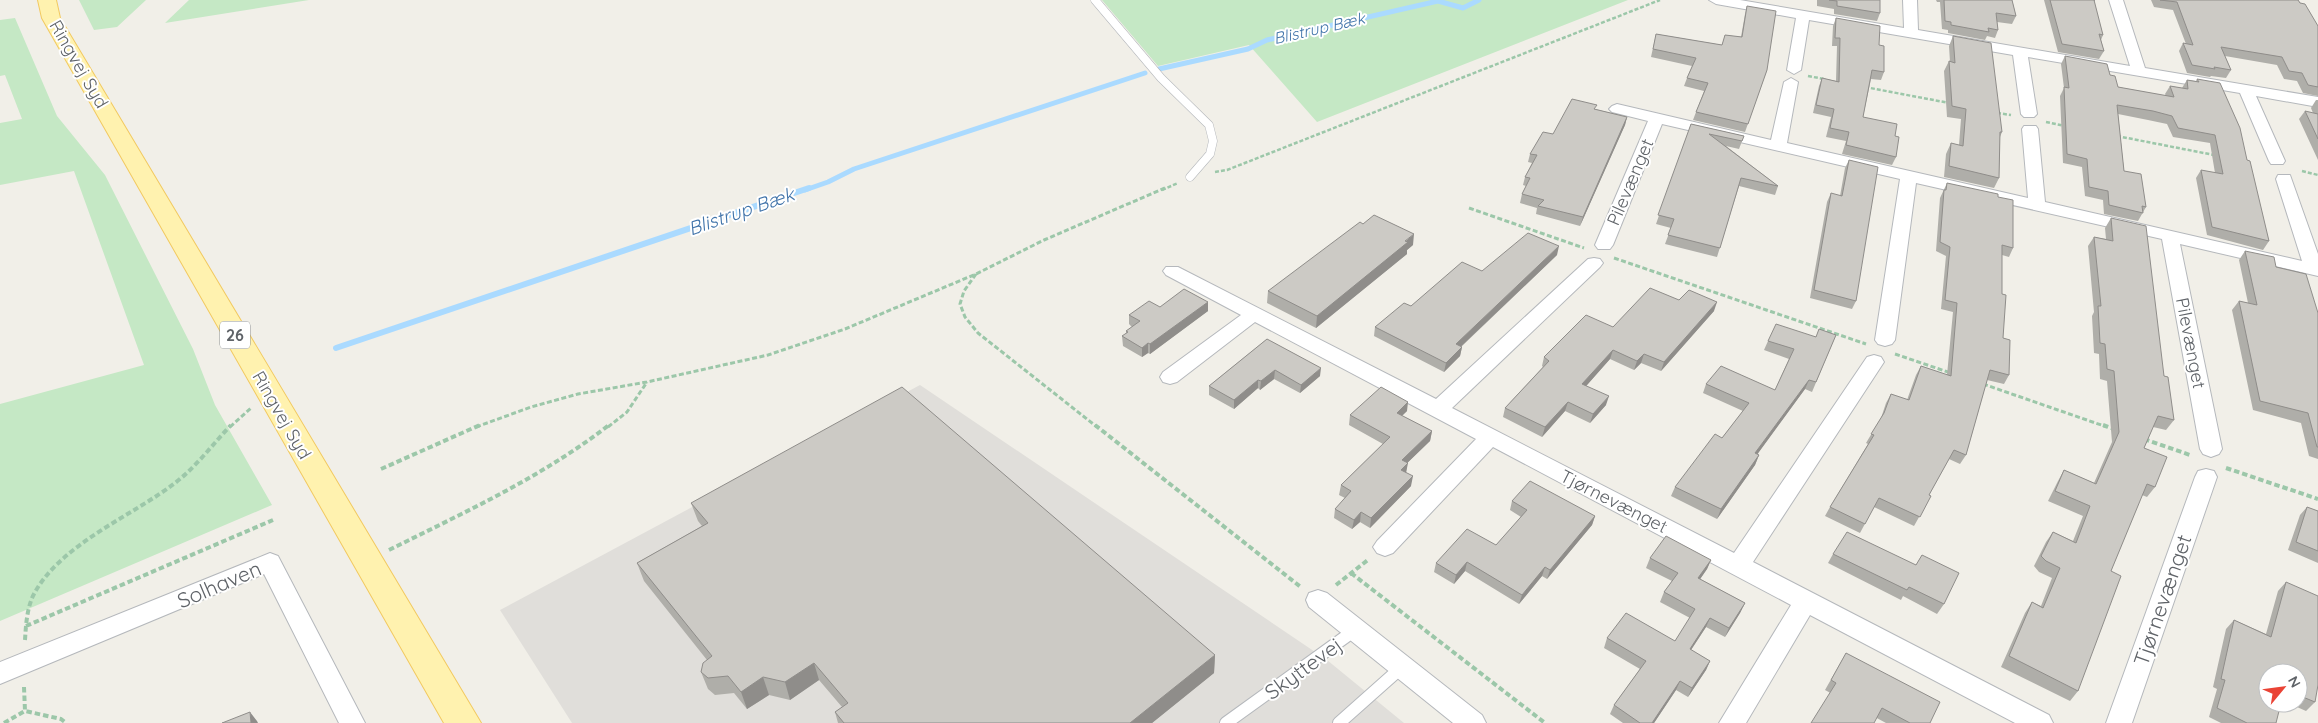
<svg xmlns="http://www.w3.org/2000/svg" width="2318" height="723" font-family="Quicksand,sans-serif">
	<style>
		.industrial { fill: #e0deda }
		.green { fill: #c5e8c5 }
		.lines { fill: none; stroke-linecap: round; stroke-linejoin: round }
		.stream-far1 { stroke: #aadaff; stroke-width: 5 }
		.stream { stroke: #aadaff; stroke-width: 6 }
		.lane-far1-casing { stroke: #b5b8bc; stroke-width: 9 }
		.lane-casing { stroke: #b5b8bc; stroke-width: 14 }
		.street-casing { stroke: #b5b8bc; stroke-width: 2 }
		.primary-casing { stroke: #f2c960; stroke-width: 2 }
		.path-far2 { stroke: #9cc7a9; stroke-width: 2.5; stroke-dasharray: 4 2; stroke-linecap: butt }
		.path-far1 { stroke: #9cc7a9; stroke-width: 3; stroke-dasharray: 5 2.5; stroke-linecap: butt }
		.path { stroke: #9cc7a9; stroke-width: 4; stroke-dasharray: 5.5 3; stroke-linecap: butt }
		.lane-far1 { stroke: #fff; stroke-width: 8 }
		.lane { stroke: #fff; stroke-width: 12 }
		.street { fill: #fff; fill-rule: evenodd }
		.primary { fill: #fff2af; fill-rule: evenodd }
		.wall { fill: #afaea9 }
		.shaded-wall { fill: #8f8d8a }
		.building { fill: #cccac5; stroke: #8f8d8a }
		.labels { text-anchor: middle; dominant-baseline: central; stroke-width: 4; stroke-linejoin: round; paint-order: stroke }
		.far-water-label { font-size: 16px; font-style: italic; fill: #4174aa; stroke: #fff }
		.shield { fill: #fff; stroke: #8f9295; stroke-width: 1 }
		.shield-label { font-size: 16px; font-weight: bold; fill: #5f6368 }
		.street-label { font-size: 18px; fill: #5f6368; stroke: #fff }
		.water-label { font-size: 19px; font-style: italic; fill: #4174aa; stroke: #fff }
		.near-street-label { font-size: 21px; fill: #5f6368; stroke: #fff }
	</style>
	<rect width="100%" height="100%" fill="#f1efe8"/>
	<path class="industrial" d="M920,385L1327,660L1404,723H572L500,610Z"/>
	<path class="green" d="M79,0H146L117,27L94,30Z
		M189,0H309L165,23Z
		M1102,0H1628L1317,122L1249,45L1158,66Z
		M15,18L57,116L105,175L193,349L215,405L272,505L0,621V404L144,365L74,171L0,185V123L22,119L5,75L0,76V20Z"/>
	<g class="lines">
		<path class="stream-far1" d="M1159,69L1248,49L1267,40L1438,1L1463,8L1479,0
			M805,190L828,182L854,169L1145,73"/>
		<path class="stream" d="M336,348L809,188"/>
		<g class="lane-far1-casing">
			<path id="lane-far1" d="M1095,0L1161,78L1209,125L1213,141L1210,154L1190,177"/>
		</g>
		<g class="lane-casing">
			<path id="lane" d="M1226,723L1355,630
				M1339,723L1402,667"/>
		</g>
		<g class="street-casing">
			<path id="street" d="M1709,0H1740L1904,28L1903,0H1917L1918,30L2130,66L2109,0H2123L2145,68L2318,97V107L2256,96L2285,161L2283,164H2271L2269,161L2240,93L2028,57L2037,114L2034,117H2024L2021,114L2013,55L1809,20L1801,70L1794,74L1787,70L1796,18L1716,4Z
				M1791,78L1798,82L1787,143L2028,198L2022,129L2024,126H2036L2038,129L2045,202L2302,261L2276,179L2278,175H2290L2318,254V276L2180,244L2222,449L2219,454L2211,457L2203,454L2200,449L2162,239L1916,183L1895,340L1892,344L1885,346L1878,344L1875,340L1900,179L1662,124L1613,245L1610,249H1598L1595,245L1648,121L1612,112L1609,109L1612,106L1617,104L1771,140L1784,82Z
				M1594,258L1600,259L1603,263L1600,267L1452,408L1734,553L1867,357L1874,355L1881,357L1884,362L1753,562L2049,715L2053,723H2015L1810,615L1746,723H1719L1791,605L1493,447L1393,553L1385,556L1377,553L1373,547L1377,541L1476,439L1255,322L1177,382L1170,384L1163,382L1160,377L1163,372L1241,315L1166,275L1163,271L1166,267H1178L1436,399L1588,259Z
				M2206,469L2214,471L2217,477L2132,723H2106L2195,477L2198,471Z
				M270,553L278,556L365,723H339L264,574L0,684V662Z
				M1318,590L1327,593L1482,715L1486,723H1453L1309,607L1306,600L1309,593Z"/>
		</g>
		<g class="primary-casing">
			<path id="primary" d="M38,0H56L60,18L481,723H444L42,18Z"/>
		</g>
		<path class="path-far2" d="M1808,76L1824,79
			M1865,87L1949,103
			M1997,113L2011,115
			M2046,122L2065,126
			M2117,136L2214,155
			M2302,171L2318,175
			M1215,172L1227,170L1660,0
			M1162,190L1178,183"/>
		<path class="path-far1" d="M1469,208L1584,248
			M1614,258L1866,344
			M976,274L964,291L960,304L965,317L978,333L1097,427
			M1895,354L1951,373
			M1983,384L2107,427
			M230,427L251,408
			M476,427L531,407L578,394L647,382L768,355L845,329L976,274L1044,240L1165,188
			M608,427L627,412L647,382"/>
		<path class="path" d="M1095,425L1302,588
			M2103,425L2114,429
			M2144,439L2190,455
			M2226,468L2318,499
			M381,469L480,425
			M389,550C465,512 542,477 609,425
			M1351,573L1545,723
			M1336,585L1369,559
			M26,626L273,520
			M25,640C26,624 27,606 35,592C63,543 132,516 175,483C197,466 212,445 231,425
			M24,687L25,711L61,719L66,723
			M4,723L25,711"/>
		<use href="#lane-far1" class="lane-far1"/>
		<use href="#lane" class="lane"/>
		<use href="#street" class="street"/>
		<use href="#primary" class="primary"/>
	</g>
	<path class="wall" d="M1817,0H1880V13L1877,21L1834,14V9L1817,6Z
		M1936,0H2012L2016,16L2012,24L1997,22L1998,30L1995,38L1987,36L1985,40L1948,33V30L1942,29L1940,2H1937Z
		M2044,0H2095L2094,2L2103,35L2101,40L2104,51L2099,59L2058,52Z
		M2151,0H2298L2318,26V96L2303,93L2297,81L2284,79L2277,65L2225,56L2231,70L2226,78L2211,76L2210,77L2187,73L2179,51L2183,43L2186,44L2173,10L2154,7Z
		M1747,6L1767,70L1745,132L1693,120L1704,91L1684,86L1687,78L1692,66L1651,57L1656,34L1722,45L1725,35L1741,37L1745,14Z
		M1836,18L1879,45L1884,72L1881,80L1871,79L1863,117L1895,136L1896,157L1892,165L1842,154L1846,141L1826,137L1831,117L1813,113L1819,86L1822,78L1836,81L1837,46H1832L1833,26Z
		M1953,36L2002,132L2000,137L1999,178L1994,188L1944,177L1946,154L1951,143L1959,145L1961,119L1947,117L1944,71L1949,61L1950,62L1949,46Z
		M2065,56L2110,75L2118,87L2166,96L2165,94L2170,86L2182,88L2187,80L2196,81L2197,79L2247,160L2269,241L2263,250L2207,235L2196,178L2201,170L2215,173L2210,143L2173,137L2167,124L2148,120L2118,114L2124,171L2146,207L2138,221L2104,214L2103,200L2085,196L2082,167L2063,163L2060,96L2064,88L2061,64Z
		M2316,100H2318V160L2299,119L2305,111L2313,113L2311,108Z
		M1595,109L1627,117L1625,125L1580,226L1536,214L1537,208L1520,203L1522,194L1526,186L1523,185L1525,177L1532,163L1528,162L1530,154L1553,134Z
		M1691,124L1744,136L1739,149L1726,146L1778,186L1775,195L1739,186L1717,257L1665,244L1671,228L1656,224Z
		M1849,160L1856,301L1852,309L1810,298L1827,202L1831,193L1840,196L1845,168Z
		M1947,183L1998,197L2013,248L2009,257L2002,255V294L2003,338L2009,375L2004,384L1987,380L1966,455L1960,464L1949,459L1929,495L1931,496L1914,526L1874,507L1860,533L1825,516L1830,507L1868,444L1866,443L1881,418L1886,403L1891,394L1907,400L1916,375L1921,366L1947,375L1953,312L1941,309L1946,256L1936,251L1940,198Z
		M2111,218L2164,376L2174,420L2166,430L2153,427L2144,448L2155,487L2147,497L2142,495L2111,571L2078,691L2070,701L2001,667L2025,613L2032,602L2041,606L2052,578L2039,572L2034,566L2046,542L2053,532L2073,541L2083,516L2048,501L2058,481L2064,470L2094,483L2112,442L2107,381L2100,379L2099,354L2094,353L2092,316L2094,312L2088,246L2094,237L2106,239L2105,228Z
		M1413,245L1407,250V254L1316,328L1267,303L1268,291Z
		M2245,251L2276,267L2318,313V459L2309,456L2301,423L2253,410L2232,310L2239,301L2248,303L2239,260Z
		M1557,255L1461,347H1462L1460,356L1444,372L1374,336L1375,327L1411,306L1482,271Z
		M1679,300L1714,311L1661,371L1641,363L1634,370L1610,359L1586,386L1606,405L1590,423L1565,411L1542,437L1503,417L1505,408L1543,367L1542,366L1544,357Z
		M1208,302V311L1150,354L1148,353L1142,357L1123,346L1122,336L1126,334V331L1132,327L1129,324V315L1160,307Z
		M1836,335L1812,392L1805,389L1757,454L1759,455L1755,465L1717,519L1671,496L1675,487L1722,438L1743,411L1703,393L1706,384L1775,390L1789,359L1764,350L1768,341Z
		M1267,339L1320,376L1300,393L1274,379L1260,390L1258,388L1234,409L1209,395V386Z
		M1407,411L1402,416L1432,431L1430,441L1407,463L1406,473L1411,486L1370,528L1360,522L1352,529L1334,518L1335,509L1345,498L1339,495L1341,485L1383,444L1349,425L1350,415Z
		M1512,501L1595,516L1592,525L1547,579L1542,576L1519,604L1465,571L1454,584L1434,572L1436,563L1496,545L1521,517L1510,510Z
		M691,503L1215,655L1214,673L1152,723H838L835,712L842,707L819,680L790,700L769,695L747,709L734,693L715,695L708,689L701,672L707,660L644,581L637,563L702,526L698,521Z
		M2307,507L2318,511V563L2288,550L2300,515Z
		M1833,554L1916,565L1922,555L1944,604L1937,614L1903,596L1901,600L1828,563Z
		M1650,558L1711,560L1707,569L1700,579L1745,603L1740,613L1725,637L1706,627L1691,650L1710,661L1706,670L1688,697L1676,690L1654,723H1623L1610,714L1614,705L1640,669L1604,648L1607,638L1675,641L1690,618L1660,602L1664,592L1672,581L1646,568Z
		M2286,582L2315,702L2306,711L2288,703H2298V673H2268L2276,723H2221L2209,717L2217,689L2213,687L2226,629L2234,620L2266,634L2278,591Z
		M1846,653L1930,723H1886L1825,690Z"/>
	<path class="shaded-wall" d="M1627,117L1625,125L1580,226L1583,217Z
		M1414,234L1413,245L1407,250V254L1316,328L1317,316Z
		M1559,246L1557,255L1454,353L1456,344Z
		M1208,302V311L1150,354V344Z
		M1717,302L1714,311L1661,371L1664,362Z
		M1148,343V353L1142,357V348Z
		M1462,347L1460,356L1444,372L1446,363Z
		M1613,350L1610,359L1580,393L1582,384Z
		M1644,354L1641,363L1634,370L1637,361Z
		M1321,368L1320,376L1300,393L1301,385Z
		M1275,370L1274,379L1260,390L1261,381Z
		M1258,380V388L1234,409V400Z
		M1809,380L1805,389L1751,463L1755,453Z
		M1609,396L1606,405L1590,423L1593,414Z
		M1408,402L1407,411L1395,422L1397,413Z
		M1568,402L1565,411L1542,437L1545,427Z
		M1432,431L1430,441L1400,470L1402,460Z
		M1759,455L1755,465L1717,519L1721,509Z
		M1408,463L1406,473L1401,470Z
		M1413,476L1411,486L1370,528L1371,518Z
		M1361,512L1360,522L1352,529L1354,520Z
		M1595,516L1592,525L1547,579L1550,570Z
		M1711,560L1707,569L1694,588L1698,578Z
		M1467,562L1465,571L1454,584L1456,575Z
		M1545,567L1542,576L1519,604L1522,595Z
		M1745,603L1740,613L1725,637L1729,628Z
		M1710,618L1706,627L1685,659L1690,649Z
		M1215,655L1214,673L1152,723H1130Z
		M1710,661L1706,670L1688,697L1692,688Z
		M814,663L819,680L790,700L785,682Z
		M763,677L769,695L747,709L741,692Z
		M1680,681L1676,690L1654,723H1652Z
		M250,712L257,721L258,723H251Z"/>
	<path class="building" d="M1829,0H1880V13L1837,6V1Z
		M1944,0H2012L2016,16L1996,13L1998,30L1988,28L1989,32L1951,25V22L1945,21Z
		M2050,0H2095H2094L2103,35L2099,34L2104,51L2062,44Z
		M2160,0H2298L2300,3L2305,4L2318,26V87L2308,85L2302,73L2289,71L2282,57L2221,47L2231,70L2214,67L2215,69L2192,65L2183,43L2193,45L2177,2Z
		M1747,6L1776,11L1767,70L1748,124L1696,112L1708,83L1687,78L1696,58L1653,49L1656,34L1722,45L1725,35L1742,37Z
		M1836,18L1880,26L1879,45L1884,46V72L1872,70L1863,117L1897,124L1895,136L1899,137L1896,157L1846,145L1849,132L1830,128L1834,109L1816,105L1822,78L1839,82L1840,38H1835Z
		M1953,36L1991,43L2002,132H2000L1999,178L1949,166L1951,143L1963,146L1966,109L1952,106L1949,61L1955,63Z
		M2065,56L2107,64L2110,75L2115,76L2118,87L2174,97L2170,86L2188,89L2187,80L2199,82L2197,79L2220,83L2240,128L2247,160L2250,161L2269,241L2212,227L2201,170L2223,174L2215,135L2178,128L2172,116L2153,111L2117,105L2124,171L2141,174L2146,207L2142,206L2143,213L2109,205L2108,191L2089,187L2087,159L2067,154L2064,87L2069,88Z
		M1572,99L1597,105L1594,109L1627,117L1583,217L1538,206L1544,200L1522,194L1530,178L1525,177L1537,155L1530,154L1543,132L1553,134Z
		M2305,111L2318,114V139Z
		M1691,124L1744,136L1742,141L1709,134L1778,186L1741,178L1720,248L1668,235L1674,219L1658,215Z
		M1849,160L1878,167L1856,301L1814,290L1831,193L1842,196Z
		M1947,183L1998,194V197L2013,200V248L2002,245V294L2006,295L2003,338L2010,340L2009,375L1990,370L1966,455L1954,450L1929,495L1931,496L1920,517L1879,498L1865,524L1830,507L1874,435L1871,434L1884,413L1891,394L1909,400L1921,366L1951,376L1957,303L1945,300L1950,247L1940,242L1944,190H1946Z
		M1374,215L1414,234L1405,241L1408,242L1317,316L1268,291L1360,222L1363,224Z
		M2111,218L2146,226L2164,376L2168,377L2174,420L2158,416L2144,448L2167,457L2155,487L2147,484L2111,571L2121,576L2078,691L2009,656L2032,602L2043,608L2060,568L2046,561L2041,556L2053,532L2076,543L2090,506L2055,491L2064,470L2096,484L2119,432L2114,371L2107,369L2105,344L2100,343L2098,306H2101L2094,237L2113,241Z
		M1528,233L1559,246L1456,344L1462,347L1446,363L1375,327L1404,303L1411,306L1462,262L1482,271Z
		M2245,251L2274,257L2276,267L2306,274L2318,313V447H2317L2308,413L2260,401L2239,301L2257,305Z
		M1650,288L1679,300L1689,290L1717,302L1664,362L1644,354L1637,361L1613,350L1582,384L1609,396L1593,414L1568,402L1545,427L1505,408L1549,361L1544,357L1586,315L1613,327Z
		M1184,289L1208,302L1150,344L1148,343L1142,348L1122,336L1128,332L1126,331L1140,321L1129,315L1149,301L1160,307Z
		M1776,324L1816,337L1819,329L1836,335L1816,382L1809,380L1755,453L1759,455L1721,509L1675,487L1715,434L1722,438L1749,403L1706,384L1721,366L1775,390L1794,349L1768,341Z
		M1267,339L1321,368L1301,385L1275,370L1261,381L1258,380L1234,400L1209,386Z
		M902,387L1215,655L1130,723H844L835,712L848,703L814,663L785,682L763,677L741,692L728,676L708,678L701,672L703,663L712,656L637,563L708,523L691,503Z
		M1381,387L1408,402L1397,413L1432,431L1402,460L1408,463L1401,470L1413,476L1371,518L1361,512L1354,520L1335,509L1351,491L1341,485L1390,437L1350,415Z
		M1530,481L1595,516L1550,570L1545,567L1522,595L1467,562L1456,575L1436,563L1467,529L1496,545L1527,510L1512,501Z
		M2307,507L2318,511V551L2296,542Z
		M1847,532L1916,565L1922,555L1959,573L1944,604L1909,587L1907,590L1833,554Z
		M1666,536L1711,560L1698,578L1745,603L1729,628L1710,618L1690,649L1710,661L1692,688L1680,681L1652,723H1640L1614,705L1646,661L1607,638L1626,613L1675,641L1695,609L1664,592L1678,573L1650,558Z
		M2286,582L2318,596V685L2315,702L2298,695V673H2268V703H2281L2276,723H2247L2217,708L2225,680L2221,679L2234,620L2271,637Z
		M1846,653L1940,702L1930,723H1910L1882,708L1874,723H1811L1836,683L1831,680Z
		M250,712L251,723H222Z"/>
	<g class="labels">
		<g class="far-water-label">
			<text transform="translate(1319 28) rotate(-13)">Blistrup Bæk</text>
		</g>
		<rect class="shield" x="220" y="321.5" width="30" height="27" rx="4"/>
		<g class="shield-label">
			<text x="235" y="335">26</text>
		</g>
		<g class="street-label">
			<text transform="translate(79 64) rotate(60)">Ringvej Syd</text>
			<text transform="translate(1630 182) rotate(-67)">Pilevænget</text>
			<text transform="translate(2191 343) rotate(79)">Pilevænget</text>
			<text transform="translate(282 415) rotate(60)">Ringvej Syd</text>
			<text transform="translate(1614 501) rotate(27)">Tjørnevænget</text>
		</g>
		<g class="water-label">
			<text transform="translate(741 211) rotate(-19)">Blistrup Bæk</text>
		</g>
		<g class="near-street-label">
			<text transform="translate(219 584) rotate(-23)">Solhaven</text>
			<text transform="translate(2162 600) rotate(-71)">Tjørnevænget</text>
			<text transform="translate(1303 668) rotate(-36)">Skyttevej</text>
		</g>
	</g>
	<g transform="translate(2283 688) rotate(61)"><circle r="24" fill="#ffffff" stroke="#bfc1c3"/>
	<path d="M0-4L9 19L0 12L-9 19Z" fill="#ea4335"/>
	<text y="-8" font-size="14" font-weight="bold" text-anchor="middle" fill="#5f6368">N</text>
	</g>
</svg>
